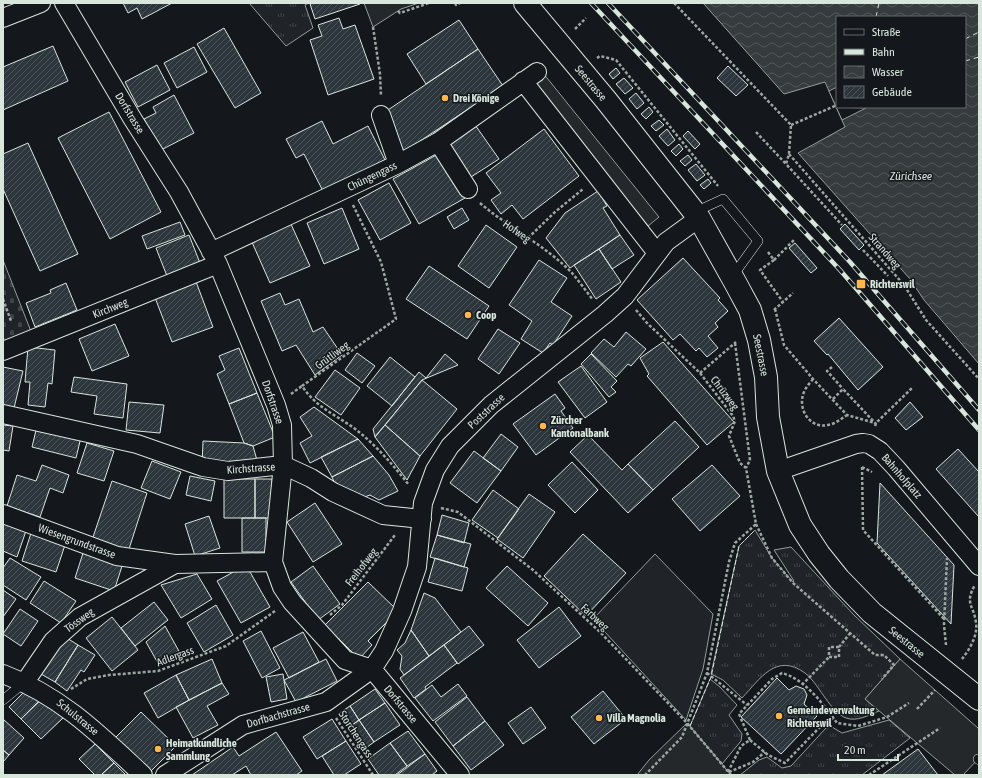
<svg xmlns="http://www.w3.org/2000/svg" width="982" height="778" font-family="'Asap Condensed',sans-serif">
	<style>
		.grass { fill: url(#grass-tufts); stroke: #939e99 }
		.cemetery { fill: url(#cemetery-stones); stroke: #939e99 }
		.garden { fill: #202428; stroke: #939e99 }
		.parking { fill: #24282b; stroke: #939e99 }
		.water { fill: url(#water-waves); stroke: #939e99; fill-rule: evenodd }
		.pier { fill: #14181c; stroke: #939e99 }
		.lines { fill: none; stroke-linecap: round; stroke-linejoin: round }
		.ferry { stroke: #d8e6dc; stroke-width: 1; stroke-dasharray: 5 4; stroke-linecap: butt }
		.building { fill: url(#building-hatch); stroke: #d8e6dc }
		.lane-casing { stroke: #d8e6dc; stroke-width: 10 }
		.street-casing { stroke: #d8e6dc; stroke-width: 20 }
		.primary-casing { stroke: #d8e6dc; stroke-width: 24 }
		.path { stroke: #9da8a2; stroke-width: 2.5; stroke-dasharray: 3 2; stroke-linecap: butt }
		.lane { stroke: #14181c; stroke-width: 9 }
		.street { stroke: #14181c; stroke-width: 18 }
		.primary { stroke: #14181c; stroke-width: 22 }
		.rail-casing { stroke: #d8e6dc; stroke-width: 4.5 }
		.rail { stroke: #14181c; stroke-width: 3; stroke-dasharray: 9; stroke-linecap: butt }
		.fence { stroke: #d8e6dc; stroke-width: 1; stroke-dasharray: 5 2; stroke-linecap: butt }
		.poi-dot { fill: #ffb74d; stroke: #14181c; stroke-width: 1.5 }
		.labels { text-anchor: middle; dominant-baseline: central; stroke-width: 3; stroke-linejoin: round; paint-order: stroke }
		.street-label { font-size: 11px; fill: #d8e6dc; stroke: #14181c }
		.poi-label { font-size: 11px; font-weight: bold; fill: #d8e6dc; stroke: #14181c; text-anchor: start }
		.water-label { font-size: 12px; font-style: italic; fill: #d8e6dc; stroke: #14181c }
	</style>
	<defs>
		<pattern id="grass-tufts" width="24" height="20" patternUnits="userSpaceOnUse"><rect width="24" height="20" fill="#202428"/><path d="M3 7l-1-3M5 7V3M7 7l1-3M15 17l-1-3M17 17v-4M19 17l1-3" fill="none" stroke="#404447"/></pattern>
		<pattern id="cemetery-stones" width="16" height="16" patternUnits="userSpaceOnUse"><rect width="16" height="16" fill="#202428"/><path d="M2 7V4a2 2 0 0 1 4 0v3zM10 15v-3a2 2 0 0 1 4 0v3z" fill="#404447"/></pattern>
		<pattern id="water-waves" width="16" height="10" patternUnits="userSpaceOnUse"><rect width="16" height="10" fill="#363b3e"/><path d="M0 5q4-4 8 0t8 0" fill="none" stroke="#525759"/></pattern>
		<pattern id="building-hatch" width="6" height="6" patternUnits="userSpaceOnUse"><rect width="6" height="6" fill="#2c363c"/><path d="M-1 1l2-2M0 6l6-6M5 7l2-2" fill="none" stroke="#4a5358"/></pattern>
	</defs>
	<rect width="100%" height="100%" fill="#14181c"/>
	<path class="grass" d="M249,3H309L305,5L313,28L286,46Z
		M755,530L772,558L793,582L794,581L774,550L791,547L853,614L900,659L865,699L879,711C869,715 857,722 846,718C838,715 831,706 826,699C820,691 813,679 805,673C776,652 760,679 742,698L723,680L711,674L739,546Z
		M710,679L720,687L737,705L729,715L742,734L741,741L722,764L690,726Z
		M889,720L910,738L862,775H740L759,760L767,757L782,768L791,766L826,728L832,727L842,733Z"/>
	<path class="cemetery" d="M3,260L32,334L3,346Z"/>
	<path class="garden" d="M655,554L713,614L703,669L686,720L593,619Z"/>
	<path class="parking" d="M364,3H419L401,9L373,27Z
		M543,73L659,217L648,226L532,81Z
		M900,659L979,729V758L963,775H955L865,699Z
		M687,723L731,775H637L649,760Z"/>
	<path class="water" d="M703,3H979V364L924,300L910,279L798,153L845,127L825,82L784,94ZM837,17H965V107H837Z"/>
	<path class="pier" d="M837,87V107L866,108L842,120L829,91Z"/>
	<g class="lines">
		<path class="ferry" d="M876,17L879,3
			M965,39L979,32
			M965,61L979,57"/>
	</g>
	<path class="building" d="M123,3H172L142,19L137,8L128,13Z
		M314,3H360V4L315,19L310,4Z
		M339,18L343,29L355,25L374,79L328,95L310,40L322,36L318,25Z
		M459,20L478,49L426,84L407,54Z
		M224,28L261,93L235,108L197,44Z
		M53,46L68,81L3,110V67Z
		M194,47L207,72L177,88L164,63Z
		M478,49L503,86L402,153L388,110Z
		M157,65L170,90L138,107L125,82Z
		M728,66L748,85L736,96L717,78Z
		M616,68L620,73L613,79L609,74Z
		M624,78L633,88L625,94L616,84Z
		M636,93L644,103L637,109L629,99Z
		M174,95L194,133L161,150L144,119L156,113L153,107Z
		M649,107L653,112L646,119L641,114Z
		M109,112L161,212L110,239L58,138Z
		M659,120L664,125L656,131L651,126Z
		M322,121L333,144L368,126L385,160L323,191L304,154L296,158L286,139Z
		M473,122L499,159L471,177L446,140Z
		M544,129L579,176L523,219L512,205L501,214L491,200L501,193L486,173Z
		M667,129L675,140L668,146L659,136Z
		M688,131L700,144L695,149L683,136Z
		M28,143L78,254L40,271L3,189V154Z
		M679,144L683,149L676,156L671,151Z
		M440,153L465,198L419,224L393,179Z
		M688,155L692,160L685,166L680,161Z
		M696,164L705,175L697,181L688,170Z
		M708,179L711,183L704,189L700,185Z
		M389,183L411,223L380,240L358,200Z
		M598,191L607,206L603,208L620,235L570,268L546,238L565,213Z
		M342,208L359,249L324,264L307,223Z
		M462,208L469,220L454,229L447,217Z
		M180,222L185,235L147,249L142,236Z
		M290,222L310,266L270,283L251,240Z
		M845,224L864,245L859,250L840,229Z
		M486,225L517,247L489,288L458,266Z
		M189,235L200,263L167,276L156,248Z
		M620,235L634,255L612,269L599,249Z
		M795,243L817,268L811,273L789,248Z
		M599,249L621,282L596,299L574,265Z
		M683,258L720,298L718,300L728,311L715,323L718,327L708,336L718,348L707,357L699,348L696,351L680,334L673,340L637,300Z
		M539,260L567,278L551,302L572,316L553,345L550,343L543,353L521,339L532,321L509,305Z
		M429,266L489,306L467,339L406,299Z
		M195,279L213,327L172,342L154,295Z
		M66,283L77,310L35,327L26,303L51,293L50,290Z
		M280,293L285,305L299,299L313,332L323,327L342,355L315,375L296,345L282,351L261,301Z
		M839,318L883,367L858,390L828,354L827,355L814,341Z
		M115,324L129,356L92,371L79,339Z
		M498,329L520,343L499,374L478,359Z
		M626,332L646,349L631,366L628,364L616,377L591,353L604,339L614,347Z
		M663,342L734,422L707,445L647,376L649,374L640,358Z
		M28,347L55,350L52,384L48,383L45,407L28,405L30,382H25Z
		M239,348L257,393L229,404L217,374L225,370L219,356Z
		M357,353L375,366L362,383L345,370Z
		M445,354L458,365L422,380L375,437L373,429L419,372L426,378Z
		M591,354L617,381L611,387L616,392L609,397L581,364Z
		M390,357L415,377L392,406L367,386Z
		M581,366L607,402L585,418L558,382Z
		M3,367L23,371L14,408L3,405Z
		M335,370L360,388L341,415L315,397Z
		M74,377L127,384L123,418L94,414L97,396L71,392Z
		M422,380L457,409L420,456L385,425Z
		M257,393L275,437L253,446L244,443L229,404Z
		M555,394L565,408L561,411L573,428L536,455L513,424Z
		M129,402L164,405L160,433L126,430Z
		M910,402L923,417L906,430L895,418Z
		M314,407L358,439L310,463L300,443L312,436L300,417Z
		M675,421L699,447L653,490L628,464Z
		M3,425L13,426L9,451L3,450Z
		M385,425L420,456L407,480L375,437Z
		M37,426L81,437L76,458L32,447Z
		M501,434L518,447L501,471L483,458Z
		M588,435L622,470L628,464L653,490L628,513L570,452Z
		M358,439L373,456L332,477L321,457Z
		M203,441L244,443L253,446L258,464L202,466Z
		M87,443L114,451L104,481L77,473Z
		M958,449L979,472V517L936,469Z
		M474,451L501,471L477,503L450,483Z
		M373,456L389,475L398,491L379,500L370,495L359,499L338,491L332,477Z
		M152,461L181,472L170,499L141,488Z
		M572,462L598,490L575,513L548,485Z
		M42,465L69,475L63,493L50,488L40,517L7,506L17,475L36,481Z
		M712,465L740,496L700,531L672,499Z
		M190,476L215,481L211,501L186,495Z
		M224,479H255V518H224Z
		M255,479H272V518H255Z
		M112,481L147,493L128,552L92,540Z
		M880,483L954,565L951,624L877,543Z
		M493,490L519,509L498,538L472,520Z
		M529,494L555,512L523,558L497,539Z
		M315,503L342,544L313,562L287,522Z
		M442,515L469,523L464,543L437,535Z
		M209,516L220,548L195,556L185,524Z
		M242,518H266V552H242Z
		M3,519L27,528L17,557L3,551Z
		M32,530L66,542L56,572L22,561Z
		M583,534L626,573L586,616L544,576Z
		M437,535L471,544L464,567L430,557Z
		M84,550L123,563L114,591L75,578Z
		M10,558L41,577L26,600L3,585V568Z
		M435,558L468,568L462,591L428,582Z
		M246,565L270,607L241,623L217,581Z
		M313,566L340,604L318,620L291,582Z
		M507,566L548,603L528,626L486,588Z
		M197,574L212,599L181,618L161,585Z
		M44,581L76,601L61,623L30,603Z
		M368,582L398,611L368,641L372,645L359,659L325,625Z
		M3,590L16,599L3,617Z
		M424,593L435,598L461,632L429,656L411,630Z
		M154,602L168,620L135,646L121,628Z
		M216,605L233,635L204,652L187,623Z
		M559,607L581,636L539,668L517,640Z
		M20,609L38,621L21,646L3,634Z
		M112,617L138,650L112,671L86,638Z
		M165,626L180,653L159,665L146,642Z
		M469,626L484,645L458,664L444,645Z
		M411,630L429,656L404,675L400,669L402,656L397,650L405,643Z
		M261,631L280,668L262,678L243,641Z
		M303,632L319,662L289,678L273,648Z
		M62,635L78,645L55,682L41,674L55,653Z
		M78,645L95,655L84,672L81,670L67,691L55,682Z
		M444,645L457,663L425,687L426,689L414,698L400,678Z
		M212,659L222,683L189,700L176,675Z
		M326,659L337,681L296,702L284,680Z
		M283,674L287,699L271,702L266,677Z
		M176,675L189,700L158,718L144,693Z
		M777,678L789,690L796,686L804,689L807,695L804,704L817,716L781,754L741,717Z
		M222,683L229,694L207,706L218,725L193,738L176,707Z
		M458,684L467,696L433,721L415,698L432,685L441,697Z
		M28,688L40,700L21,719L9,707Z
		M375,689L385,703L359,720L350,706Z
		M603,691L626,719L594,744L571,717Z
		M467,697L485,721L453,746L435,722Z
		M43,698L63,718L41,739L21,719Z
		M385,703L400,725L374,742L359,720Z
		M350,706L359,720L348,728L338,714Z
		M531,707L546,728L523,744L508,723Z
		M141,712L176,746L150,772L115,738Z
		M3,719L24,738L9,755L3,750Z
		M332,719L346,741L317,759L303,737Z
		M359,720L374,742L363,750L348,728Z
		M485,721L504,745L471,770L453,746Z
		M408,731L425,754L407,766L390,743Z
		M276,732L302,771L296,775H251L246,766L232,775H192L233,747L239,756Z
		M346,741L361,764L344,775H334L322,756Z
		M390,743L407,766L395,775H379L368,759Z
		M95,744L114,763L101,775H95L79,759Z
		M918,749L938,775H882Z
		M3,750L9,755L3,762Z
		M425,754L437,771L432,775H397Z
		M114,763L126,775H101Z"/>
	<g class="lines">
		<g class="lane-casing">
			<path id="lane" d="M695,212L723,199L758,241L732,277
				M3,700L25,682
				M978,759L979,760"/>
		</g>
		<g class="street-casing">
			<path id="street" d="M64,3L132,118L179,192L218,264L276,405L282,425L283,465L273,562L282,587L292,602L345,660L372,669L460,775
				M3,18L41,3
				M523,81L657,253
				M381,115L398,164
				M438,142L468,189
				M211,252L398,164L438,142L537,72
				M3,351L218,264
				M3,414L137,444L203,467L228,471L283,465L311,478L333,492L383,515L422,519
				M778,471L856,444L863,443L869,444L880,451L896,468L979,566
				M3,514L117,556L175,564L273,562
				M3,674C61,696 99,734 143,775
				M25,682L53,641L80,617L175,564
				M165,775L243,725L326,702L372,669L384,651L402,611L417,567L423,503L435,470L450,446L491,405L605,314L625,296L666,242L699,218"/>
		</g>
		<g class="primary-casing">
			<path id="primary" d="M525,3L606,100L699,218L736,284L750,310L759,340L766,377L768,417L778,471L800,525L819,554L839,579L872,613L979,699"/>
		</g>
		<path class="path" d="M455,3L456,5L460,3
			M674,3L791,125L789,154L786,164L842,225
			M398,11L400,13L429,3
			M373,27L380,74L381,96
			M575,29L586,18
			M597,58L600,56L616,60L718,186
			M791,125L837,105
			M756,132L786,164
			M789,154L904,285L926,320L979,379
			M480,203C509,228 545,245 572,273C579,281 586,291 593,300
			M353,205L381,262L396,319L302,386C316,407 334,414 354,428C375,444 393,465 409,485
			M528,238L555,212L583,189
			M863,250L888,276
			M768,252L774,260L794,240
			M774,260L760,270L783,302
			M3,299L11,321
			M775,309L784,345L813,379L847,415L875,423
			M636,310L647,323L700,373L733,416L735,421L729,436L740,463L746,468L756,524L735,543L729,562L707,673L682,737L645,775
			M774,310L793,293
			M735,343L750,460L746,468
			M832,367L827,371L843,389
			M700,373L736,342
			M813,379C810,383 806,387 804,392C797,408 809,429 828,425C835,424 841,419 847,415
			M291,394L302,386
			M833,399L843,389L876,424
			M875,426L876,423L912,388
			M862,467L872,472
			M862,467L863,530L944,619
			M441,508L458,512L533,570L601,633L687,723L731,775
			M756,524L772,558L793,583L875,655H884L894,665L882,679
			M330,615L342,605L395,535
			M946,645L944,625L947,558
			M839,647H829V657H839V647L851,632
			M962,659C969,650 978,636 976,623C974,605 964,604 975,585
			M707,673L747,705
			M802,685L829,657
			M71,689L87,679L109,675L158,671L226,646L275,611
			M917,709L935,690
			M336,718L373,775
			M750,740L768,755L785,763L819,728L833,718
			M728,772L741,746L750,740L739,714L772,679L782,673C805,679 824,705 837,723L858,726L887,717L909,703
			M729,772L753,762L765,752
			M869,775L940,728"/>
		<use href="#lane" class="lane"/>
		<use href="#street" class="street"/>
		<use href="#primary" class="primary"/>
		<g class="rail-casing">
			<path id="rail" d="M591,3L840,270L979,430
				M608,3L850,262L979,410"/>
		</g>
		<use href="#rail" class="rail"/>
		<path class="fence" d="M690,726L711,677L739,546L755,530"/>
	</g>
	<g class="poi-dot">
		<circle cx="445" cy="98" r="4"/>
		<rect x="856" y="279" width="10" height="10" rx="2"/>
		<circle cx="468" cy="315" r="4"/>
		<circle cx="543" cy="426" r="4"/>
		<circle cx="779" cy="716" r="4"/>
		<circle cx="599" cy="718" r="4"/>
		<circle cx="158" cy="749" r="4"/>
	</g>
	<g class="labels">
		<g class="street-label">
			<text transform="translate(591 83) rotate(50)">Seestrasse</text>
			<text transform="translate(130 113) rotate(59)">Dorfstrasse</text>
			<text transform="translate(372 176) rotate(-26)">Chüngengass</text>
			<text transform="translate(517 231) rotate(35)">Hofweg</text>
			<text transform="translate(885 251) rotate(49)">Strandweg</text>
			<text transform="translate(110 308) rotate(-22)">Kirchweg</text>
			<text transform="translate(332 355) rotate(-36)">Grütliweg</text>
			<text transform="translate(761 355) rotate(79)">Seestrasse</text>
			<text transform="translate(725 393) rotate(53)">Chrüzweg</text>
			<text transform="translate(273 402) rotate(71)">Dorfstrasse</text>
			<text transform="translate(486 411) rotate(-43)">Poststrasse</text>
			<text transform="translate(251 468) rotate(-4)">Kirchstrasse</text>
			<text transform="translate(902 476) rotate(49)">Bahnhofplatz</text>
			<text transform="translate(77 541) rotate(20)">Wiesengrundstrasse</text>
			<text transform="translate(361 567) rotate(-52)">Freihofweg</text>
			<text transform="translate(595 617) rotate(43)">Farbweg</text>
			<text transform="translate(79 620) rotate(-36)">Tössweg</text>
			<text transform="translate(907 642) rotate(39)">Seestrasse</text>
			<text transform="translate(175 656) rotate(-20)">Adlergass</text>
			<text transform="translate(401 704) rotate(50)">Dorfstrasse</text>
			<text transform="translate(278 715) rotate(-16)">Dorfbachstrasse</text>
			<text transform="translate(78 717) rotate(39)">Schulstrasse</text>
			<text transform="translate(356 734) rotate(57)">Storchengass</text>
		</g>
		<g class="poi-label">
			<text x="453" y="98">Drei Könige</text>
			<text x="870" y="284">Richterswil</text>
			<text x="476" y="315">Coop</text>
			<text x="551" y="420">Zürcher<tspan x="551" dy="13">Kantonalbank</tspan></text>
			<text x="787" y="710">Gemeindeverwaltung<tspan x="787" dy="13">Richterswil</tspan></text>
			<text x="607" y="718">Villa Magnolia</text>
			<text x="166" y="743">Heimatkundliche<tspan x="166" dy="13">Sammlung</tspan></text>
		</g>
		<g class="water-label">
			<text x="911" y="176">Zürichsee</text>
		</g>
	</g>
	<rect width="982" height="778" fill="none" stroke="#d8e6dc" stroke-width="8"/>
	<rect x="836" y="16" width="130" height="92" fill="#14181c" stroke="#626a69"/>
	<rect x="844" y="29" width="20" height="6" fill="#14181c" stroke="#626a69"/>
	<text x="872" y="36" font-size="12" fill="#d8e6dc">Straße</text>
	<rect x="844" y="49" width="20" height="6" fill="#d8e6dc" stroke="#626a69"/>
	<text x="872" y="56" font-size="12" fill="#d8e6dc">Bahn</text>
	<rect x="844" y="66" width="20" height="12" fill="url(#water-waves)" stroke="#626a69"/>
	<text x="872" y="76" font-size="12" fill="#d8e6dc">Wasser</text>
	<rect x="844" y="86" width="20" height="12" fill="url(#building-hatch)" stroke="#626a69"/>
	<text x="872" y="96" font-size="12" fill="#d8e6dc">Gebäude</text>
	<path d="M838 754v6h60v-6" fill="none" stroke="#d8e6dc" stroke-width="2"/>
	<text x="844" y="754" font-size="12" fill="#d8e6dc" stroke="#14181c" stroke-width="3" paint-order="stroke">20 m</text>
</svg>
